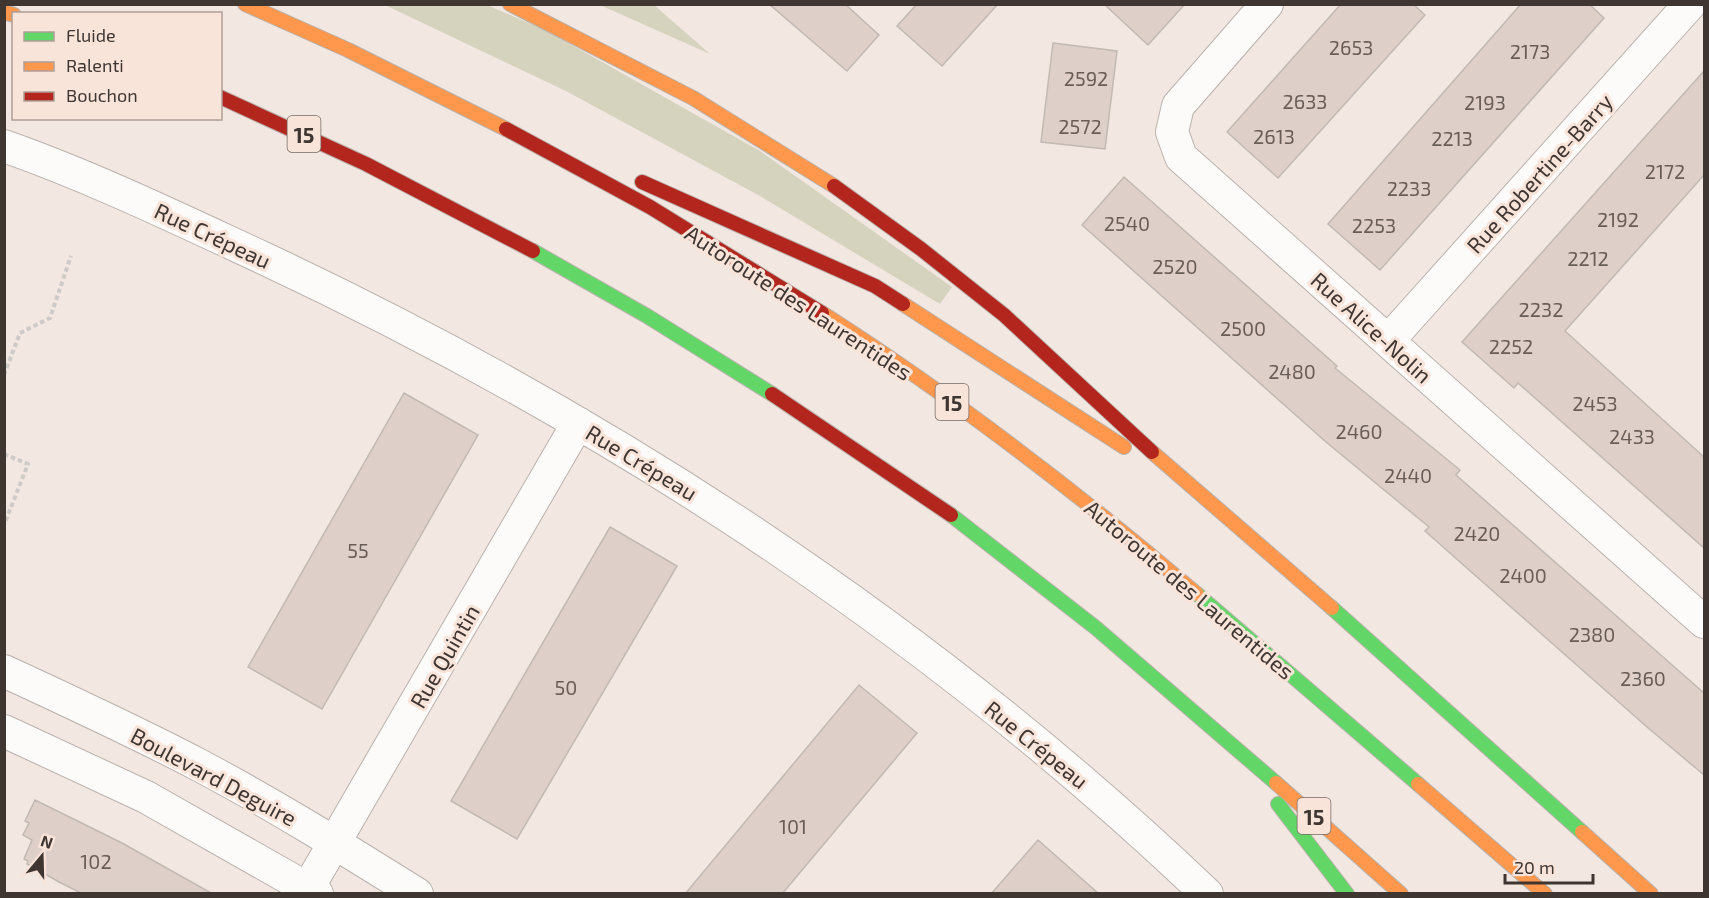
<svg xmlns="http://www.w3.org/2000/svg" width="1709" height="898" font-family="'Exo 2',sans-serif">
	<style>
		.green { fill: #d5d2be }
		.building { fill: #decfc8; stroke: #c2b9b4; stroke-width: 1.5 }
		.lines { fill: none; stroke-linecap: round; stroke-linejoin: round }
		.street-casing { stroke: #bab2ad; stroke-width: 34 }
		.fast-casing { stroke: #bab2ad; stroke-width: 16 }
		.slow-casing { stroke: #bab2ad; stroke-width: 16 }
		.jam-casing { stroke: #bab2ad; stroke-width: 16 }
		.path { stroke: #cecac7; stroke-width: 4; stroke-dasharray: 4.5 3; stroke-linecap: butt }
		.street { stroke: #fdfbfa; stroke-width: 32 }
		.fast { stroke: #63d668; stroke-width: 14 }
		.slow { stroke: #ff974d; stroke-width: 14 }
		.jam { stroke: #b3261e; stroke-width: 14 }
		.labels { text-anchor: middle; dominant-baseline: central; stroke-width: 6; stroke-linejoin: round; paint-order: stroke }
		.number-label { font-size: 20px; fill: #685d58 }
		.shield { fill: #f9e4da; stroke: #776a64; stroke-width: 1.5 }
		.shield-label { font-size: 21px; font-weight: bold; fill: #3f3632 }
		.street-label { font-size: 22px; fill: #3f3632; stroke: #f9e4da }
	</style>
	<rect width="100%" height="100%" fill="#f2e7e1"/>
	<path class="green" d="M385,5H487L547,31L760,151L952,287L940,304L760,196L566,91Z
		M600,5H654L710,54Z"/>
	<path class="building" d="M769,4H845L879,35L847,71Z
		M917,4H998L942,66L897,26Z
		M1104,4H1185L1148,45Z
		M1341,4H1413L1425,15L1278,178L1227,132Z
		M1521,4H1589L1604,18L1380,270L1328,224Z
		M1053,43L1117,51L1105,149L1041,142Z
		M1704,71V175L1565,331L1704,457V548L1518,383L1514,388L1462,342Z
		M1124,177L1337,366L1335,368L1460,470L1456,475L1704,693V775L1647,727L1425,531L1429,527L1326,442L1082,225Z
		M404,393L478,435L322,709L248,667Z
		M610,527L677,566L517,839L451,801Z
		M859,685L917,733L782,894H685Z
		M35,800L122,843L213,894H83L59,882L27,864L28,861L24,859L32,840L23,835L29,823L25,821Z
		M1038,840L1099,894H991Z"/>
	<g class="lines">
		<g class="street-casing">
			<path id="street" d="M1267,4L1178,106L1172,132L1181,157L1704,622
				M4,146C92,177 177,218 261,257C607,419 930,630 1207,894
				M1388,341L1690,4
				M4,671C69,701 134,731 197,764C273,804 345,849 417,894
				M4,731L146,797L317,894
				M308,888L578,423"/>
		</g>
		<g class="fast-casing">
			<path id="fast" d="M533,251L647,316L772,394
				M951,515L1096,628L1276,783
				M1197,594L1418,784
				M1332,608L1582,832
				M1278,804L1347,894"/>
		</g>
		<g class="slow-casing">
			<path id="slow" d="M245,4L348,50L506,129
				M510,4L693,98L834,186
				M4,12L14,15
				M903,304L1124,447
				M822,313C953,397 1078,493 1197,594
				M1152,452L1332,608
				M1276,783L1401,894
				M1418,784L1545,894
				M1582,832L1651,894"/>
		</g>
		<g class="jam-casing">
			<path id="jam" d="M220,97L366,164L533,251
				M506,129L650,207L822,313
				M642,182L875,286L903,304
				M834,186L921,249L1004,315L1152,452
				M772,394L951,515"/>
		</g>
		<path class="path" d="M4,375L20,333L50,318L71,256
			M4,454L28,464L4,525"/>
		<use href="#street" class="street"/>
		<use href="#fast" class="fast"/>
		<use href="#slow" class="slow"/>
		<use href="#jam" class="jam"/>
	</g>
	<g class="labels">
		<g class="number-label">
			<text x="1351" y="47">2653</text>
			<text x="1530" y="51">2173</text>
			<text x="1086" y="78">2592</text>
			<text x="1305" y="101">2633</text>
			<text x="1485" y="102">2193</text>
			<text x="1080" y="126">2572</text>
			<text x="1274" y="136">2613</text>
			<text x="1452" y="138">2213</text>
			<text x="1665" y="171">2172</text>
			<text x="1409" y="188">2233</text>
			<text x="1618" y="219">2192</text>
			<text x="1127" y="223">2540</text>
			<text x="1374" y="225">2253</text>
			<text x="1588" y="258">2212</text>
			<text x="1175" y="266">2520</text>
			<text x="1541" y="309">2232</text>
			<text x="1243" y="328">2500</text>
			<text x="1511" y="346">2252</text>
			<text x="1292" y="371">2480</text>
			<text x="1595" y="403">2453</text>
			<text x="1359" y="431">2460</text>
			<text x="1632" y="436">2433</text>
			<text x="1408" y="475">2440</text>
			<text x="1477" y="533">2420</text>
			<text x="358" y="550">55</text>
			<text x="1523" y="575">2400</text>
			<text x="1592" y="634">2380</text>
			<text x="1643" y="678">2360</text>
			<text x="566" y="687">50</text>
			<text x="793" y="826">101</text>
			<text x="96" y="861">102</text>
		</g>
		<g class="shield">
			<rect x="287.5" y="116" width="33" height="36" rx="4.5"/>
			<rect x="935.5" y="384" width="33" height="36" rx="4.5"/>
			<rect x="1297.5" y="798" width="33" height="36" rx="4.5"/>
		</g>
		<g class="shield-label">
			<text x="304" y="134">15</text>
			<text x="952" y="402">15</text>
			<text x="1314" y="816">15</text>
		</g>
		<g class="street-label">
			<text transform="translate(1539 173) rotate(-48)">Rue Robertine-Barry</text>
			<text transform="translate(213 235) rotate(25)">Rue Crépeau</text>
			<text transform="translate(799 302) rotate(33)">Autoroute des Laurentides</text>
			<text transform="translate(1372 327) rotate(42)">Rue Alice-Nolin</text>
			<text transform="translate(642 462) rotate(31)">Rue Crépeau</text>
			<text transform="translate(1190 589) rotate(40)">Autoroute des Laurentides</text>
			<text transform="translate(444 656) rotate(-60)">Rue Quintin</text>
			<text transform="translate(1037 744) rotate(39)">Rue Crépeau</text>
			<text transform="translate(214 776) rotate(28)">Boulevard Deguire</text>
		</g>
	</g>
	<rect width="1709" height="898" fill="none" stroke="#3f3632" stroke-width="12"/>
	<rect x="12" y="12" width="210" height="108" fill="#f9e4da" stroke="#af9e97" stroke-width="1.5"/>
	<rect x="24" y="32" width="30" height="9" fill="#63d668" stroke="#af9e97" stroke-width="1.5"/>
	<text x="66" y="42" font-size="18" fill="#3f3632">Fluide</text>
	<rect x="24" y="62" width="30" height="9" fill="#ff974d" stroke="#af9e97" stroke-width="1.5"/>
	<text x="66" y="72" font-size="18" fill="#3f3632">Ralenti</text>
	<rect x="24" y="92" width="30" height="9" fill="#b3261e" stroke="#af9e97" stroke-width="1.5"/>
	<text x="66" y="102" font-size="18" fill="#3f3632">Bouchon</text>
	<g transform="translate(42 856) rotate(19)" stroke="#f9e4da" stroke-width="4.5" paint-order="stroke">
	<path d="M0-4.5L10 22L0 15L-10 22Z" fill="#3f3632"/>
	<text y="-9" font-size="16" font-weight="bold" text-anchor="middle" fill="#3f3632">N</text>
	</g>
	<path d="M1505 874v9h88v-9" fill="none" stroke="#3f3632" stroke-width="3"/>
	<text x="1514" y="874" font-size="18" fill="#3f3632" stroke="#f9e4da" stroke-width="4.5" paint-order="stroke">20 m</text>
</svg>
